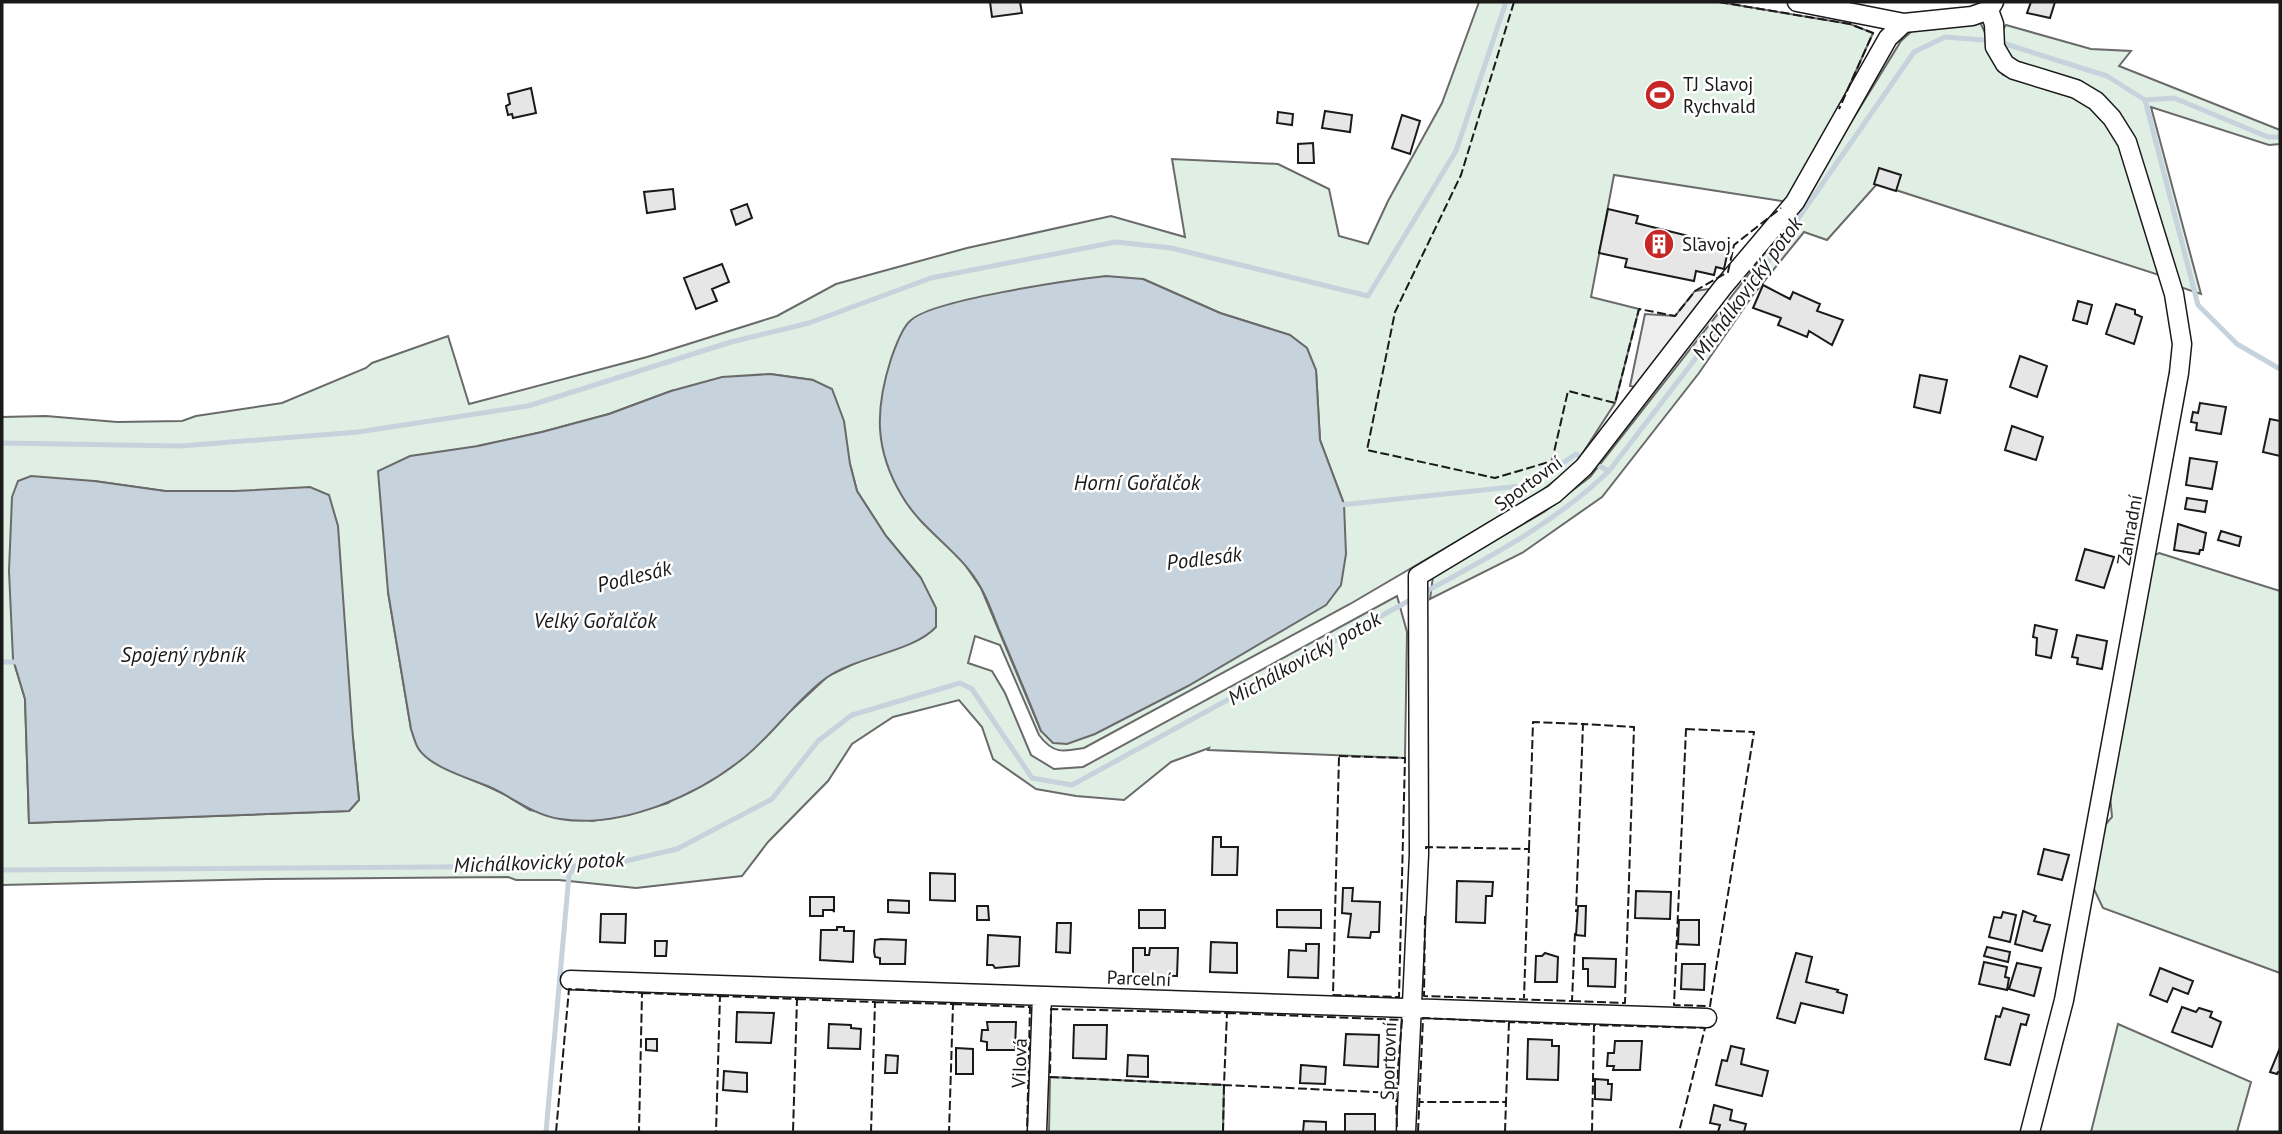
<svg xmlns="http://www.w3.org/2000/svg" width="2282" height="1134" font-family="'PT Sans',sans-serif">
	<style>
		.green { fill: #e0efe3; stroke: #6a6a6a; stroke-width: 2; fill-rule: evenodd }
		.parking { fill: #ededed; stroke: #6a6a6a; stroke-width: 2 }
		.water { fill: #c6d2dc; stroke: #6a6a6a; stroke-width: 2 }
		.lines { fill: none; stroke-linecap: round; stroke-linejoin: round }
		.stream { stroke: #c6d2dc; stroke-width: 5 }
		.building { fill: #e6e6e6; stroke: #1a1a1a; stroke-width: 2 }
		.minor-casing { stroke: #1a1a1a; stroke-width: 21 }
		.minor { stroke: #fff; stroke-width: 18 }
		.fence { stroke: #1a1a1a; stroke-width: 2; stroke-dasharray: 9 3.5; stroke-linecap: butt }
		.labels { text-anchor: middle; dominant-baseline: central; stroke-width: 5; stroke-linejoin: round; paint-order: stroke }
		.poi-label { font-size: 19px; fill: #1a1a1a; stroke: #fff; text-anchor: start }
		.street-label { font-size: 19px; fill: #1a1a1a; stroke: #fff }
		.water-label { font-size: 21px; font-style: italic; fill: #1a1a1a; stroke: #fff }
	</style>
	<rect width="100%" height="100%" fill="#fff"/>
	<path class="green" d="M1479,2H1719L1850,24L1873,33L1829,131L1788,202L1614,175L1591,297L1639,309L1615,403L1575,465L1536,495L1350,604L1084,748C1063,752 1053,754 1039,735L1000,645L975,636L968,663L992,671L1005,693L1031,755L1054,769L1083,767L1397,596L1407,632L1405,758L1208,750L1209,748L1171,762L1124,800L1076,796L1036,789L993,759L982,727L959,700L893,717L852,744L828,781L768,842L742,876L636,888L559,880H516L508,877L268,879L2,885V417L46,416L117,422L182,421L196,416L282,403L366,368L372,363L448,336L469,404L647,357L777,316L836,284L967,248L1111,216L1185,237L1172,159L1278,164L1329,189L1339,236L1368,244L1388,201L1442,103ZM1143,279L1220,313L1290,335L1316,370L1320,440L1344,504L1041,731L981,588L959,556L922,522ZM770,374L813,380L850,464L857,491L886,536L921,578L862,660L828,676L782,719L668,803L628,815L592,821L530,810L504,794L430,760L419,749L411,729L388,592L478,446L542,432L609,414L671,391ZM94,481L165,491H235L353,738L359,800L349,811L29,823L25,699L13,659Z
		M1979,20L1990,43L1994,62L2003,75L2072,95L2088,104L2105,120L2120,146L2159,275L1877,184L1827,240L1804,232L1753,295L1699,373L1602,497L1522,553L1430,599L1433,576L1544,512L1590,477L1760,260L1821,171L1901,41L1913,30Z
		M2006,25L2091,49L2131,51L2119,66L2280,130V144L2269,145L2151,107L2201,294L2177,286L2118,117L2013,63L2004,52L1999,35Z
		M2159,553L2280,591V973L2103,908L2092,885L2104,826L2112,817L2110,795L2124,722L2145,588L2154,556Z
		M2118,1024L2251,1082L2237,1132H2091Z
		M1050,1077L1224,1085L1223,1132H1049Z"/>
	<path class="parking" d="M1723,287L1644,389L1630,386L1645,314L1675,316L1695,291Z"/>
	<path class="water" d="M1106,276L1143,279L1220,313L1290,335L1307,348L1316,370L1320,440L1344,504L1346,554L1341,585L1326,605L1188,686L1095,734L1067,744L1053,743L1041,731C1028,698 1014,665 1000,632C994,618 989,602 981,588C961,551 923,532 902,496C874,449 875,409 891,359C895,348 901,329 910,321C930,300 1071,280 1106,276Z
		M770,374L813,380L832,389L844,421L850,464L857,491L886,536L921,578L936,608V627C913,652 857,656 826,678C796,700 775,732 746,756C699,795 622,829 560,819C534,815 515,799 492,788C472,779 430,768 418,748C415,743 413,735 411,729L388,592L378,471L410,456L478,446L542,432L609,414L671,391L722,377Z
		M31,476L94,481L165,491H235L310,487L329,495L338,526L353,738L359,800L349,811L29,823L25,699L13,659L9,571L12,497L18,481Z"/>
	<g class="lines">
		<path class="stream" d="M2145,100L2174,98L2268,137H2280
			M2,443L181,446L358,432L528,406L731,342L809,323L931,278L1116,242L1171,248L1368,296L1456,151L1506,2
			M1340,505L1531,485L1576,454L1609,471
			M1423,593C1488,558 1555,523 1609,471L1752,285L1914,52L1945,37L1996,41L2107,76L2145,100L2198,305L2237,344L2280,369
			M2,662H18
			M2,870L576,866L613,864L677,849L772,799L818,741L852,715L960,683L972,689L1032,778L1072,785L1414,598
			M546,1132L569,875L576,866"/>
	</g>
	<path class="building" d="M990,2H1020L1022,13L992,17Z
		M2031,2H2055L2050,18L2027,13Z
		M531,88L536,113L513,118L512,114L508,115L506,106L510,104L508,94Z
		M1325,111L1352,115L1350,132L1322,128Z
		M1278,112L1293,114L1292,125L1277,123Z
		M1402,115L1420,121L1410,154L1392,148Z
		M1313,143L1314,163H1298V144Z
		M1879,168L1901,175L1896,191L1874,184Z
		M673,189L675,209L647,213L644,192Z
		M747,204L752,218L736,225L731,210Z
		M1608,209L1638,216L1636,223L1729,246L1724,269L1716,267L1714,275L1696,271L1694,281L1625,267L1627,259L1599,253Z
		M722,264L729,282L712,289L717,301L696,309L684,278Z
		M1763,285L1790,299L1793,292L1820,304L1817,311L1843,320L1832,345L1809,331L1807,337L1778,325L1781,318L1753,308Z
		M2078,301L2092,305L2087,324L2073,320Z
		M2116,304L2135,310V314L2142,317L2134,344L2106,334Z
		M2020,356L2047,366L2037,397L2010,387Z
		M1920,375L1947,380L1940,413L1914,407Z
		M2200,403L2226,407L2221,434L2196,430L2197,423L2191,422L2193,412L2198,413Z
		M2270,419L2280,421V456L2263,452Z
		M2012,426L2043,437L2036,460L2005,450Z
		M2190,458L2217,462L2212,489L2186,485Z
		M2187,498L2207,501L2205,512L2185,509Z
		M2178,524L2206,533L2203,550H2200L2199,554L2174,550Z
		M2221,531L2241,537L2239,546L2218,540Z
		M2085,549L2114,557L2104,588L2076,580Z
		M2035,625L2057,630L2051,658L2036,655L2037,638L2033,637Z
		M2077,635L2107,641L2102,669L2077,664L2078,658L2072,657Z
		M1213,837H1221V847H1238L1237,875H1212Z
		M2044,849L2069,855L2062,880L2038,874Z
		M930,873L955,874V901L930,900Z
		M1457,881L1493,882L1492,896H1486L1485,923L1456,922Z
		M1343,888H1353L1352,901L1380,902L1379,932H1371L1370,938L1348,937L1351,914L1342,913Z
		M1636,891L1671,892L1670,919L1635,918Z
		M810,897H834V912L833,910H823V916H810Z
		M888,900L909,901V913L888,912Z
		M977,906H988L989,920H977Z
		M1578,906H1586L1585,936L1576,935Z
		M1139,910H1165V928H1139Z
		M1277,910H1321V928L1277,927Z
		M2023,911L2036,916L2034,921L2050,925L2042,951L2015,944Z
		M2003,912L2016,915L2010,942L1989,937L1994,917L2001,918Z
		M601,914H626L625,943L600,942Z
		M1679,920H1699V945L1678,944Z
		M1057,923H1071L1070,953L1056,952Z
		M837,927H844V931H854L853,962L820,960L821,930H837Z
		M988,935L1020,937L1019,966L995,968L993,965H987Z
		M881,939L906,940L905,964H880V958L875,957L874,951L875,940Z
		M655,941H667L666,956H655Z
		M1211,942L1237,943V973L1210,972Z
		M1306,944H1319L1318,978L1288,977L1289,950L1306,951Z
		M1987,947L2010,952L2008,962L1984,956Z
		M1133,948H1145V955H1149L1150,948H1178L1177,976L1133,975Z
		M1545,953L1558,957L1557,982H1535L1536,956H1542Z
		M1796,953L1812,957L1806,982L1838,990L1837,992L1847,995L1843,1013L1801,1003L1795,1023L1777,1018Z
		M1583,958L1616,959L1615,987L1588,986V969H1583Z
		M1984,962L2007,967L2005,977L2009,978L2007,990L1979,984Z
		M2017,963L2041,968L2034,996L2009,989Z
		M1682,964H1705L1704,990L1681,989Z
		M2160,968L2193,981L2188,994L2173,988L2167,1002L2150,995Z
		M2182,1007L2196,1012L2199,1008L2212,1012L2210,1017L2221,1022L2212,1047L2172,1032Z
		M2003,1008L2029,1015L2026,1025L2021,1024L2010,1065L1985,1059L1996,1016L2000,1017Z
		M737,1012L774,1013L771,1043L736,1042Z
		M987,1022H1016L1015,1050H987V1042L981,1041L982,1030H988Z
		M829,1024L851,1025V1028L861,1029L860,1049L828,1048Z
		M1074,1025H1107L1106,1059L1073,1058Z
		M1346,1034L1379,1035L1378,1067L1344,1065Z
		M646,1039H657V1051L646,1050Z
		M1528,1039L1552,1040V1046H1559L1558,1080L1527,1079Z
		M1615,1041H1642L1640,1070H1613L1614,1066H1607L1608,1053H1614Z
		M1731,1046L1744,1049L1741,1064L1768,1071L1762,1096L1716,1085L1722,1060L1727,1061Z
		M956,1048L973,1049V1074H956Z
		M2280,1048V1073L2278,1072L2277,1074L2270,1072Z
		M886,1055L898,1056L897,1073H885Z
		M1128,1055L1148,1056V1077L1127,1076Z
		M1301,1065L1326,1067L1325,1084L1300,1083Z
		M724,1071L747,1073V1092L723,1090Z
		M1595,1079L1608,1080V1084H1612L1611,1100L1595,1099Z
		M1714,1105L1732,1110L1730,1120L1746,1124L1744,1132H1718L1720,1125L1710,1123Z
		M1345,1114H1375V1132H1345Z
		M1304,1121L1326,1122V1132H1303Z"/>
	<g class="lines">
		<g class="minor-casing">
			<path id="minor" d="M1797,2L1904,23
				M1989,10L1994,24L1995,47L2005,64L2014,70L2076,89L2096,101L2112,118L2127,142L2174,294L2182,344L2179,373L2064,1000L2030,1132
				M570,980L1707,1018
				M1037,1132L1042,996
				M1406,1132L1419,854L1418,576L1554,494L1584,467L1723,287L1795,202L1888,38L1904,23L1972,16L1989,10L1994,2"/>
		</g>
		<use href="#minor" class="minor"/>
		<path class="fence" d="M1514,2L1461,175L1395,312L1367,450L1495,478L1552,461L1568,391L1615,403L1639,309L1675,316L1695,291L1728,272L1734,245L1781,208
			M1719,2L1850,24L1873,33L1839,109
			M1686,729L1754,732L1710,1006L1674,1005Z
			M1339,756L1405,758L1399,997L1333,995Z
			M1426,849V847L1529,849L1524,998
			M1529,849L1533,722L1583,724L1576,912
			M1425,916L1424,996L1572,1001L1575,933
			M642,993L720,996L716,1132
			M720,996L797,999L793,1132
			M797,999L875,1002L871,1132
			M1572,1001L1625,1003L1634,727L1583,724
			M875,1002L953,1004L949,1132
			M953,1004L1030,1007L1027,1132
			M1227,1013L1402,1020L1396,1093L1224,1085Z
			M1509,1025V1022L1594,1025
			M1396,1093L1397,1132
			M556,1132L569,989L642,993L639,1132
			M1223,1132L1224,1085L1050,1077L1051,1009L1227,1013
			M1418,1132L1423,1018L1509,1022L1506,1102H1419
			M1505,1132L1506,1102
			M1592,1132L1594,1025L1705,1028L1679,1132"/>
	</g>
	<defs>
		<g id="stadium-disc" transform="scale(1.575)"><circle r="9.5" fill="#c62828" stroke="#fff"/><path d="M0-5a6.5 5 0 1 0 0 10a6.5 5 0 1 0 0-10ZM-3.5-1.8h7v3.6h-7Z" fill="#fff"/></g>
		<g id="building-disc" transform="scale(1.575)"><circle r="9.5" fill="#c62828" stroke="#fff"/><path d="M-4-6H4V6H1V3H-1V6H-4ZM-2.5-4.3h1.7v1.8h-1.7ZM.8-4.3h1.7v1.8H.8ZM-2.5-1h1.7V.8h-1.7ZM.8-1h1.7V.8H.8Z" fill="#fff"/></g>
	</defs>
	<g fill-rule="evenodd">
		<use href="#stadium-disc" x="1660" y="95"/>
		<use href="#building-disc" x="1659" y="244"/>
	</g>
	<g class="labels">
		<g class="poi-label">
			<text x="1683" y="84">TJ Slavoj<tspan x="1683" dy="22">Rychvald</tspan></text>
			<text x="1682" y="244">Slavoj</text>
		</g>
		<g class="street-label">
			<text transform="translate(1528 483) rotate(-36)">Sportovní</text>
			<text transform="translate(2129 530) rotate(-80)">Zahradní</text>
			<text transform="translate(1139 978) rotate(2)">Parcelní</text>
			<text transform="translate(1388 1061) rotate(-88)">Sportovní</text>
			<text transform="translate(1019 1063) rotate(-88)">Vilová</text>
		</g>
		<g class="water-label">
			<text transform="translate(1747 288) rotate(-54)">Michálkovický potok</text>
			<text x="1137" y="482">Horní Gořalčok</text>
			<text transform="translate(1204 558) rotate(-7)">Podlesák</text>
			<text transform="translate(634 576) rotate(-14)">Podlesák</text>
			<text x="595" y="620">Velký Gořalčok</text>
			<text x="183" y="654">Spojený rybník</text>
			<text transform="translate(1304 658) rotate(-29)">Michálkovický potok</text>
			<text transform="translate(539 862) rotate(-2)">Michálkovický potok</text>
		</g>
	</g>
	<rect width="2282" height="1134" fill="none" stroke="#1a1a1a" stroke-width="7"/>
</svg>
